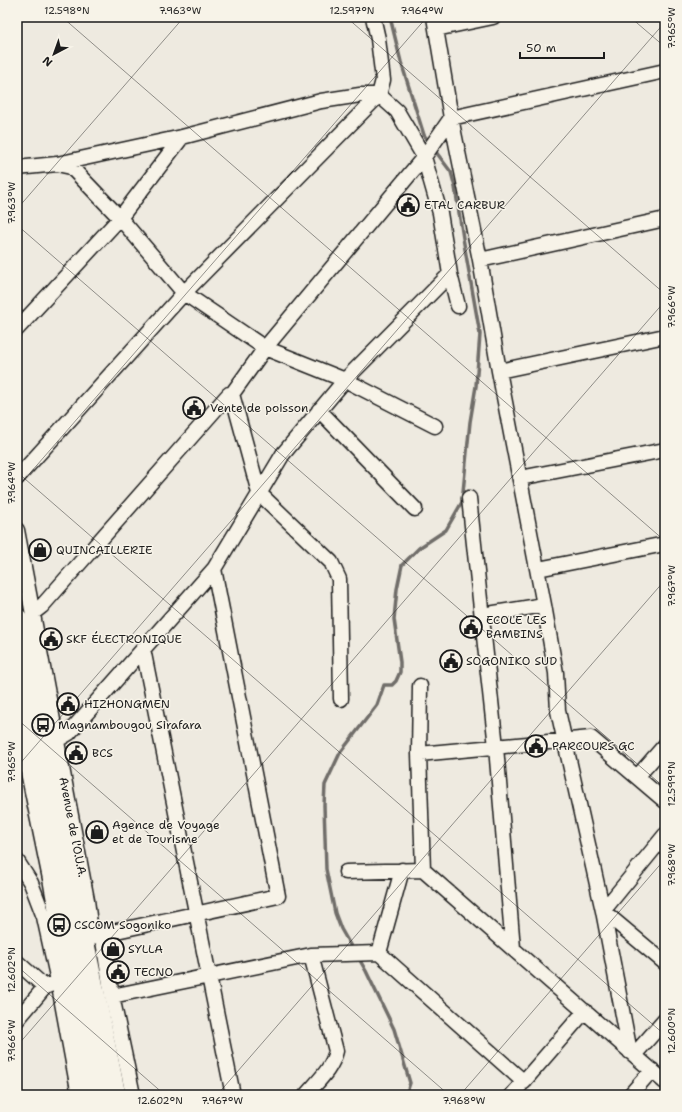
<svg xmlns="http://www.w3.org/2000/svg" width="682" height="1112" font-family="'Shantell Sans',sans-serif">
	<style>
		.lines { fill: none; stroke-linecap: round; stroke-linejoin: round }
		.stream { stroke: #6f6d69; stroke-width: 3.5 }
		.minor-casing { stroke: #1c1c1c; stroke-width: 17 }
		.highway-casing { stroke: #1c1c1c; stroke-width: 24 }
		.minor { stroke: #f7f3e8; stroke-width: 14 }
		.highway { stroke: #f7f3e8; stroke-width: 21 }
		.ticks { fill: none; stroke: #1c1c1c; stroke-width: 1; stroke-opacity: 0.45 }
		.labels { text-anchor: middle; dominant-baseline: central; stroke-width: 3; stroke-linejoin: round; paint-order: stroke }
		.poi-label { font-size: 12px; fill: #1c1c1c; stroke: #f7f3e8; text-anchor: start }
		.street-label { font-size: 12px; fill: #1c1c1c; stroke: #f7f3e8 }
		.neatline { fill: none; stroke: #1c1c1c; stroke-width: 1.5 }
		.ticks-label { font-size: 10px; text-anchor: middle; fill: #1c1c1c }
	</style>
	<rect width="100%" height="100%" fill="#eeeae0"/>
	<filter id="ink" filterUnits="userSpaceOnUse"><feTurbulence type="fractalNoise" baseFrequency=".025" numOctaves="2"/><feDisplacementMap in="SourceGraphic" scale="8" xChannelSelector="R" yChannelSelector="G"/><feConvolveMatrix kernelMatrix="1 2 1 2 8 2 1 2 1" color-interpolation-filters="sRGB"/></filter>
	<g filter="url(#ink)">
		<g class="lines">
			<path class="stream" d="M390,17L401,62L424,135L430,143
				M353,950L341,929L335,913L326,869L324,805L325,785L340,753L377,705L384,685H392L396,681L400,672V662L394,619L397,589L402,565L419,548L446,530L462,502L470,422L476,386L480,334L463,238L455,187L451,172L433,148
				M358,957L366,971L394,1029L410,1083L406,1095"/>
			<g class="minor-casing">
				<path id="minor" d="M434,17L451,118L480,260L499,371L544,605L556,673L558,711L603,911L630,1052
					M436,29L493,17
					M57,164L182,137L321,101L360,95H379L397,111L424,157L440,213L450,274L458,306
					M17,168L57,164L71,167L120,218L184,293L265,348L345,380L435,426
					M480,260L665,219
					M17,329L120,218L182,137
					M499,371L665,336
					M319,410L415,509
					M17,478L184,293L379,95L383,80L378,39L373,17
					M520,478L665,450
					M469,498L496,747L513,948
					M17,530L87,900L91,932V938
					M538,569L665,544
					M33,613L42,606L229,394H232
					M482,615L544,605
					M143,649L233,1095
					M420,686L419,754L423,870
					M341,699L339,579L331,562L259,493L232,394L265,348L424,157L451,118L665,71
					M35,749C48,746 58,740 69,733L214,569L283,454L345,380L450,274
					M419,754L591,738L665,801
					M637,777L665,745
					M665,835L603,911L665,963
					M17,861L31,883L44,917L58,981L79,1095
					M346,872L423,870L665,1082
					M91,932L98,935L103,941L112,996L133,1095
					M98,935L278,896L214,569
					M379,953L402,870
					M17,962L45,987
					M112,996L311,955L379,953L524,1082
					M17,1020L45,987L66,978
					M634,1055L665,1020
					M306,1095C318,1081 332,1069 336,1051L311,955
					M512,1095L585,1011
					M630,1095L652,1070"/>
			</g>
			<g class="highway-casing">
				<path id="highway" d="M17,619L115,1095
					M17,701L54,881L71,976L95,1095"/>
			</g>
			<use href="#minor" class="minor"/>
			<use href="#highway" class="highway"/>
		</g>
	</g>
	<path class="ticks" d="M62,17L665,541M346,17L665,294M630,17L665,47M17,209L184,17M17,225L665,788M17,472L665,1035M17,488L427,17M17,719L449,1095M17,767L665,22M17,966L165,1095M17,1046L665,301M217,1095L665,580M460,1095L665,859"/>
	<defs>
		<g id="civic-ring" transform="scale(1.15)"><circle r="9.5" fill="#f7f3e8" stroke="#1c1c1c" stroke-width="1.5"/><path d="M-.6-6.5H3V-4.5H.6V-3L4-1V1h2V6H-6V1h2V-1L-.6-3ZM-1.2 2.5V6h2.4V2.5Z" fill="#1c1c1c"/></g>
		<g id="shop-ring" transform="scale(1.15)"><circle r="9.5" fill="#f7f3e8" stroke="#1c1c1c" stroke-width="1.5"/><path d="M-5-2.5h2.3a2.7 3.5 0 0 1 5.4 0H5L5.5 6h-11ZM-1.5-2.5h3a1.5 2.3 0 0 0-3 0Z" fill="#1c1c1c"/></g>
		<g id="bus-ring" transform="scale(1.15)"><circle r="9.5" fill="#f7f3e8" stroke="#1c1c1c" stroke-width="1.5"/><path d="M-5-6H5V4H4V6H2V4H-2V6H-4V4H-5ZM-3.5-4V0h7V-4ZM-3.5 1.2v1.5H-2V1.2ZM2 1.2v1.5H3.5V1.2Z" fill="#1c1c1c"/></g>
	</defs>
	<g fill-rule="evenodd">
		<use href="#civic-ring" x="408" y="205"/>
		<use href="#civic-ring" x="194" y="408"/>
		<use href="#shop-ring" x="40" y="550"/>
		<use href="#civic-ring" x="471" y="627"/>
		<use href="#civic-ring" x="51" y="639"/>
		<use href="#civic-ring" x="451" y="661"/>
		<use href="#civic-ring" x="68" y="704"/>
		<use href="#bus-ring" x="43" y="725"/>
		<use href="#civic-ring" x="536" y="746"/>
		<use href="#civic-ring" x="76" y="753"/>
		<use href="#shop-ring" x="97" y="832"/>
		<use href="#bus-ring" x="59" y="925"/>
		<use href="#shop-ring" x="113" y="949"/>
		<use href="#civic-ring" x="118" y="972"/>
	</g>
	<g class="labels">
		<g class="poi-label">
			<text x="424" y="205">ETAL CARBUR</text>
			<text x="210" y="408">Vente de poisson</text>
			<text x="56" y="550">QUINCAILLERIE</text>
			<text x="486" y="620">ECOLE LES<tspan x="486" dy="14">BAMBINS</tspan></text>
			<text x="66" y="639">SKF ÉLECTRONIQUE</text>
			<text x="466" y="661">SOGONIKO SUD</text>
			<text x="84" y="704">HIZHONGMEN</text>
			<text x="58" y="725">Magnambougou Sirafara</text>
			<text x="552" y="746">PARCOURS GC</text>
			<text x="92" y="753">BCS</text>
			<text x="112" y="825">Agence de Voyage<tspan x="112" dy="14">et de Tourisme</tspan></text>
			<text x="74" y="925">CSCOM Sogoniko</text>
			<text x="128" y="949">SYLLA</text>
			<text x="134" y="972">TECNO</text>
		</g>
		<g class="street-label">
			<text transform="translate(73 827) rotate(79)">Avenue de l'O.U.A.</text>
		</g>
	</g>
	<rect width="682" height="1112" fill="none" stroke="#f7f3e8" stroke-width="44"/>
	<g transform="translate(54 54) rotate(221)" stroke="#f7f3e8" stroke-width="3" paint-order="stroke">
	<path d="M0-3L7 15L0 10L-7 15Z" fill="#1c1c1c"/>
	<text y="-6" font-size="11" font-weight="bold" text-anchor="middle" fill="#1c1c1c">N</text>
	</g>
	<path d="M520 52v6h84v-6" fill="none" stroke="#1c1c1c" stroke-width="2"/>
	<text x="526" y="52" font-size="12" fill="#1c1c1c" stroke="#f7f3e8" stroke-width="3" paint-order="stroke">50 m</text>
	<rect x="22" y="22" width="638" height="1068" class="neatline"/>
	<g class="ticks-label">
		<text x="67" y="14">12.598°N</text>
		<text x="180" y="14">7.963°W</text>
		<text x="352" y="14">12.597°N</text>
		<text x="422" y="14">7.964°W</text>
		<text transform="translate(671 28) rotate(-90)" y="4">7.965°W</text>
		<text transform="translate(11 203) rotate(-90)" y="4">7.963°W</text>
		<text transform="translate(671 307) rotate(-90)" y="4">7.966°W</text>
		<text transform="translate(11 483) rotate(-90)" y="4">7.964°W</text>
		<text transform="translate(671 586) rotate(-90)" y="4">7.967°W</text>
		<text transform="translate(11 762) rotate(-90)" y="4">7.965°W</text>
		<text transform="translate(671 784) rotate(-90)" y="4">12.599°N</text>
		<text transform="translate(671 865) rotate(-90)" y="4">7.968°W</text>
		<text transform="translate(11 970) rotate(-90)" y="4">12.602°N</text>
		<text transform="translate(671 1031) rotate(-90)" y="4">12.600°N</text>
		<text transform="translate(11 1041) rotate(-90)" y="4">7.966°W</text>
		<text x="160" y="1104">12.602°N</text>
		<text x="222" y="1104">7.967°W</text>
		<text x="464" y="1104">7.968°W</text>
	</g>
</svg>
